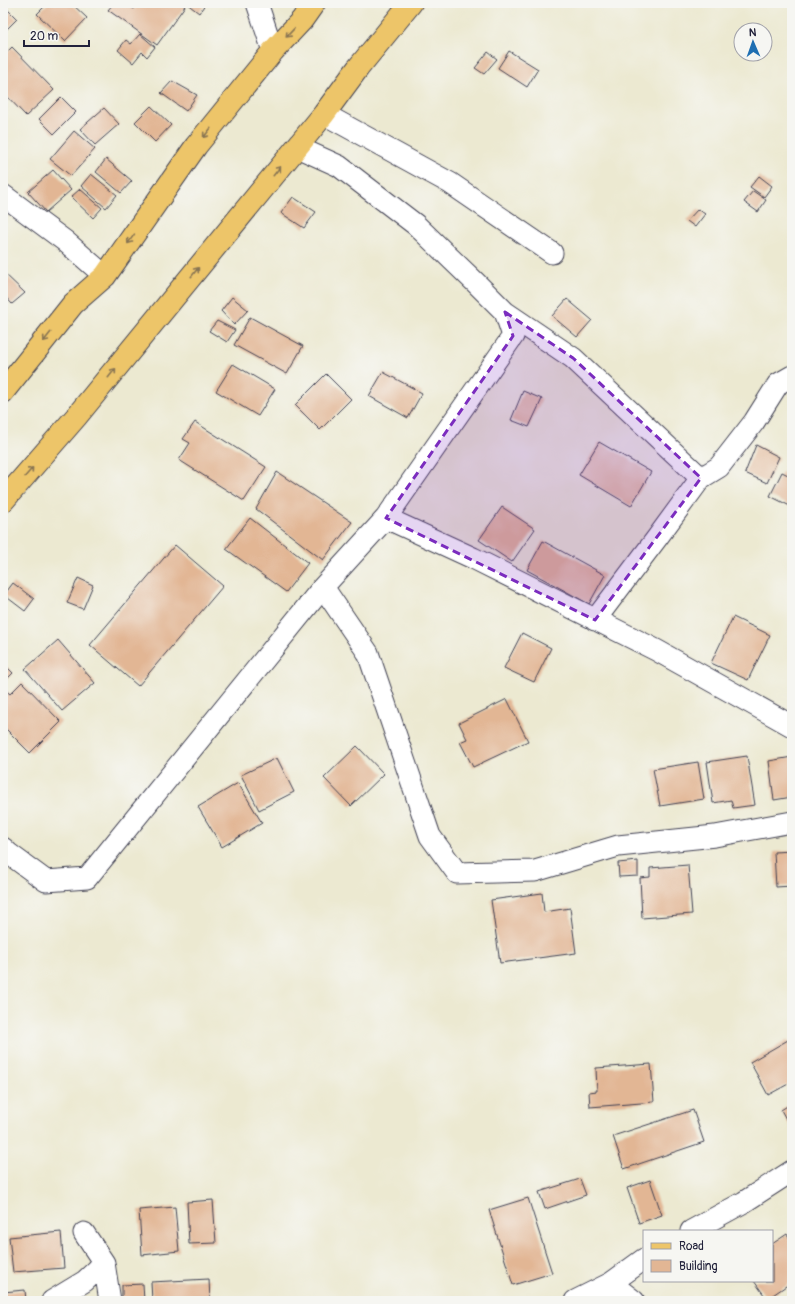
<svg xmlns="http://www.w3.org/2000/svg" width="795" height="1304" font-family="Pangolin,sans-serif">
	<style>
		.building { fill: #e2b694 }
		.lines { fill: none; stroke-linecap: round; stroke-linejoin: round }
		.minor-casing { stroke: #404052; stroke-width: 23 }
		.primary-casing { stroke: #404052; stroke-width: 24 }
		.minor { stroke: #fff; stroke-width: 21 }
		.primary { stroke: #edc569; stroke-width: 22 }
		.oneway { stroke: #887452 }
		.marked { fill: #7b2cbf; fill-opacity: 0.2; stroke: #7b2cbf; stroke-width: 3; stroke-dasharray: 8 5; stroke-linejoin: round }
	</style>
	<rect width="100%" height="100%" fill="#f6f6f2"/>
	<filter id="ink" filterUnits="userSpaceOnUse"><feTurbulence type="fractalNoise" baseFrequency=".025" numOctaves="2"/><feDisplacementMap in="SourceGraphic" scale="8" xChannelSelector="R" yChannelSelector="G"/><feConvolveMatrix kernelMatrix="1 2 1 2 8 2 1 2 1" color-interpolation-filters="sRGB"/></filter>
	<filter id="wash" filterUnits="userSpaceOnUse"><feTurbulence type="fractalNoise" baseFrequency=".012" numOctaves="4" result="noise"/><feDisplacementMap in="SourceGraphic" scale="16" xChannelSelector="R" yChannelSelector="G"/><feGaussianBlur stdDeviation="0.9" result="paint"/><feColorMatrix in="noise" values="0 0 0 0 0 0 0 0 0 0 0 0 0 0 0 0 0 1.4 0 .05"/><feComposite in="paint" operator="in"/></filter>
	<g filter="url(#wash)">
		<rect width="100%" height="100%" fill="#ece9d1"/>
		<g id="blocks">
			<path class="building" d="M48,3H71L87,18L65,41L37,14Z
				M114,3H126L134,9L139,3H180L185,6L157,45L108,10Z
				M186,3H206L199,13Z
				M3,5L17,19L3,33Z
				M140,34L155,47L147,57L142,52L133,63L118,50L126,40L131,44Z
				M12,47L54,90L26,116L3,92V56Z
				M509,51L538,69L527,87L498,68Z
				M488,52L497,59L484,74L475,68Z
				M172,81L197,95L186,111L161,93Z
				M61,97L76,112L54,134L39,119Z
				M151,106L171,125L155,142L135,122Z
				M104,108L119,124L95,145L80,129Z
				M74,131L95,149L71,176L50,159Z
				M106,159L132,181L121,193L96,172Z
				M53,170L71,190L46,212L28,192Z
				M91,174L117,195L106,208L81,186Z
				M759,176L772,186L764,197L750,187Z
				M80,189L102,208L93,218L71,197Z
				M753,191L766,200L758,212L744,202Z
				M293,197L316,212L304,228L281,213Z
				M698,209L705,214L695,227L687,221Z
				M3,272L25,293L12,304L3,294Z
				M232,297L248,310L234,325L221,311Z
				M567,299L592,320L577,337L552,316Z
				M250,317L303,346L287,374L234,345Z
				M217,321L235,330L227,342L209,331Z
				M233,364L275,389L258,416L216,391Z
				M383,372L422,393L408,418L369,396Z
				M326,374L351,399L320,430L295,405Z
				M523,391L542,399L529,427L511,420Z
				M195,422L266,467L244,501L179,460L190,443L183,439Z
				M599,442L651,472L631,506L579,475Z
				M756,445L779,457L767,483L745,473Z
				M277,472L352,522L323,560L256,509Z
				M782,472L792,477V507L770,496Z
				M502,507L535,529L512,562L479,540Z
				M250,518L308,563L286,592L226,549Z
				M543,541L605,575L589,604L527,570Z
				M175,545L223,586L138,686L90,645Z
				M78,578L93,585L83,609L67,603Z
				M13,583L34,599L25,611L4,595Z
				M733,617L770,635L748,680L711,663Z
				M522,633L551,648L534,682L504,668Z
				M58,640L95,683L62,711L25,669Z
				M3,663L13,673L3,683Z
				M22,682L61,722L30,753L3,726V688L10,694Z
				M507,699L528,741L473,767L460,742L467,739L459,723Z
				M357,746L384,774L351,806L324,778Z
				M747,756L755,805L733,808L731,800L713,803L707,762Z
				M792,757V797L774,800L769,761Z
				M277,758L294,792L259,810L241,775Z
				M698,762L704,799L660,806L653,769Z
				M238,783L262,823L222,847L198,807Z
				M792,851V886L776,887L774,852Z
				M638,861V876L619,877L618,863Z
				M688,865L692,914L642,918L640,878L650,877V868Z
				M542,893L544,912L570,908L576,953L500,963L491,900Z
				M788,1040L792,1047V1082L768,1095L750,1062Z
				M651,1064L654,1102L590,1107L589,1092L597,1091L596,1068Z
				M792,1103V1130L781,1110Z
				M693,1110L704,1142L624,1169L613,1136Z
				M580,1179L586,1195L545,1209L539,1192Z
				M650,1180L662,1215L639,1223L627,1188Z
				M528,1198L552,1273L513,1285L489,1210Z
				M213,1200L216,1243L189,1244L187,1202Z
				M175,1207L179,1251L142,1255L139,1210Z
				M61,1232L64,1268L13,1272L9,1237Z
				M787,1234L792,1242V1282L767,1299L754,1281H772V1244Z
				M209,1279L210,1301H152L151,1282Z
				M143,1284L144,1301H122V1285Z
				M25,1290L26,1301H3V1292Z"/>
		</g>
	</g>
	<g filter="url(#ink)">
		<use href="#blocks" fill-opacity="0" stroke="#404052" stroke-width="1"/>
		<g class="lines">
			<g class="minor-casing">
				<path id="minor" d="M257,3L273,51
					M324,114L450,183L552,253
					M3,195L65,241L105,276
					M505,312L573,358L701,478
					M386,518L473,558L656,650L792,726
					M323,587L368,653L430,836L457,873L535,871L618,846L715,836L792,822
					M595,620L657,538L701,478L719,467L754,422L778,384L792,376
					M3,848L8,853L46,881L87,878L323,587L386,518L513,336L505,312L475,282L416,225L339,166L297,147
					M691,1231L744,1202L792,1171
					M84,1233L104,1263L110,1301
					M611,1283L644,1259
					M52,1301L85,1281L104,1263
					M575,1301L611,1283L634,1301"/>
			</g>
			<g class="primary-casing">
				<path id="primary" d="M3,392L73,304L105,276L196,146L273,51L302,20L314,3
					M3,501L76,417L324,114L358,68L411,3"/>
			</g>
			<use href="#minor" class="minor"/>
			<use href="#primary" class="primary"/>
		</g>
		<defs><path id="oneway-shaft" d="M-6 0H5M1.5-3L5.5 0L1.5 3" fill="none" stroke-width="1.6" stroke-linecap="round" stroke-linejoin="round"/></defs>
		<g class="oneway">
			<use href="#oneway-shaft" transform="translate(290 33) rotate(133)"/>
			<use href="#oneway-shaft" transform="translate(207 133) rotate(129)"/>
			<use href="#oneway-shaft" transform="translate(277 171) rotate(-51)"/>
			<use href="#oneway-shaft" transform="translate(131 239) rotate(125)"/>
			<use href="#oneway-shaft" transform="translate(195 272) rotate(-51)"/>
			<use href="#oneway-shaft" transform="translate(47 337) rotate(129)"/>
			<use href="#oneway-shaft" transform="translate(112 373) rotate(-51)"/>
			<use href="#oneway-shaft" transform="translate(29 472) rotate(-49)"/>
		</g>
	</g>
	<path class="marked" d="M505,312L573,358L701,478L595,620L386,518L513,336Z"/>
	<rect width="795" height="1304" fill="none" stroke="#f6f6f2" stroke-width="16"/>
	<rect x="643" y="1230" width="130" height="52" fill="#f6f6f2" stroke="#a1a1a9"/>
	<rect x="651" y="1243" width="20" height="6" fill="#edc569" stroke="#a1a1a9"/>
	<text x="679" y="1250" font-size="12" fill="#22223b">Road</text>
	<rect x="651" y="1260" width="20" height="12" fill="#e2b694" stroke="#a1a1a9"/>
	<text x="679" y="1270" font-size="12" fill="#22223b">Building</text>
	<g transform="translate(753 42) rotate(358)"><circle r="19" fill="#f6f6f2" stroke="#a1a1a9"/>
	<path d="M0-3L7 15L0 10L-7 15Z" fill="#1f6fb2"/>
	<text y="-6" font-size="11" font-weight="bold" text-anchor="middle" fill="#22223b">N</text>
	</g>
	<path d="M24 40v6h65v-6" fill="none" stroke="#22223b" stroke-width="2"/>
	<text x="30" y="40" font-size="12" fill="#22223b" stroke="#f6f6f2" stroke-width="3" paint-order="stroke">20 m</text>
</svg>
